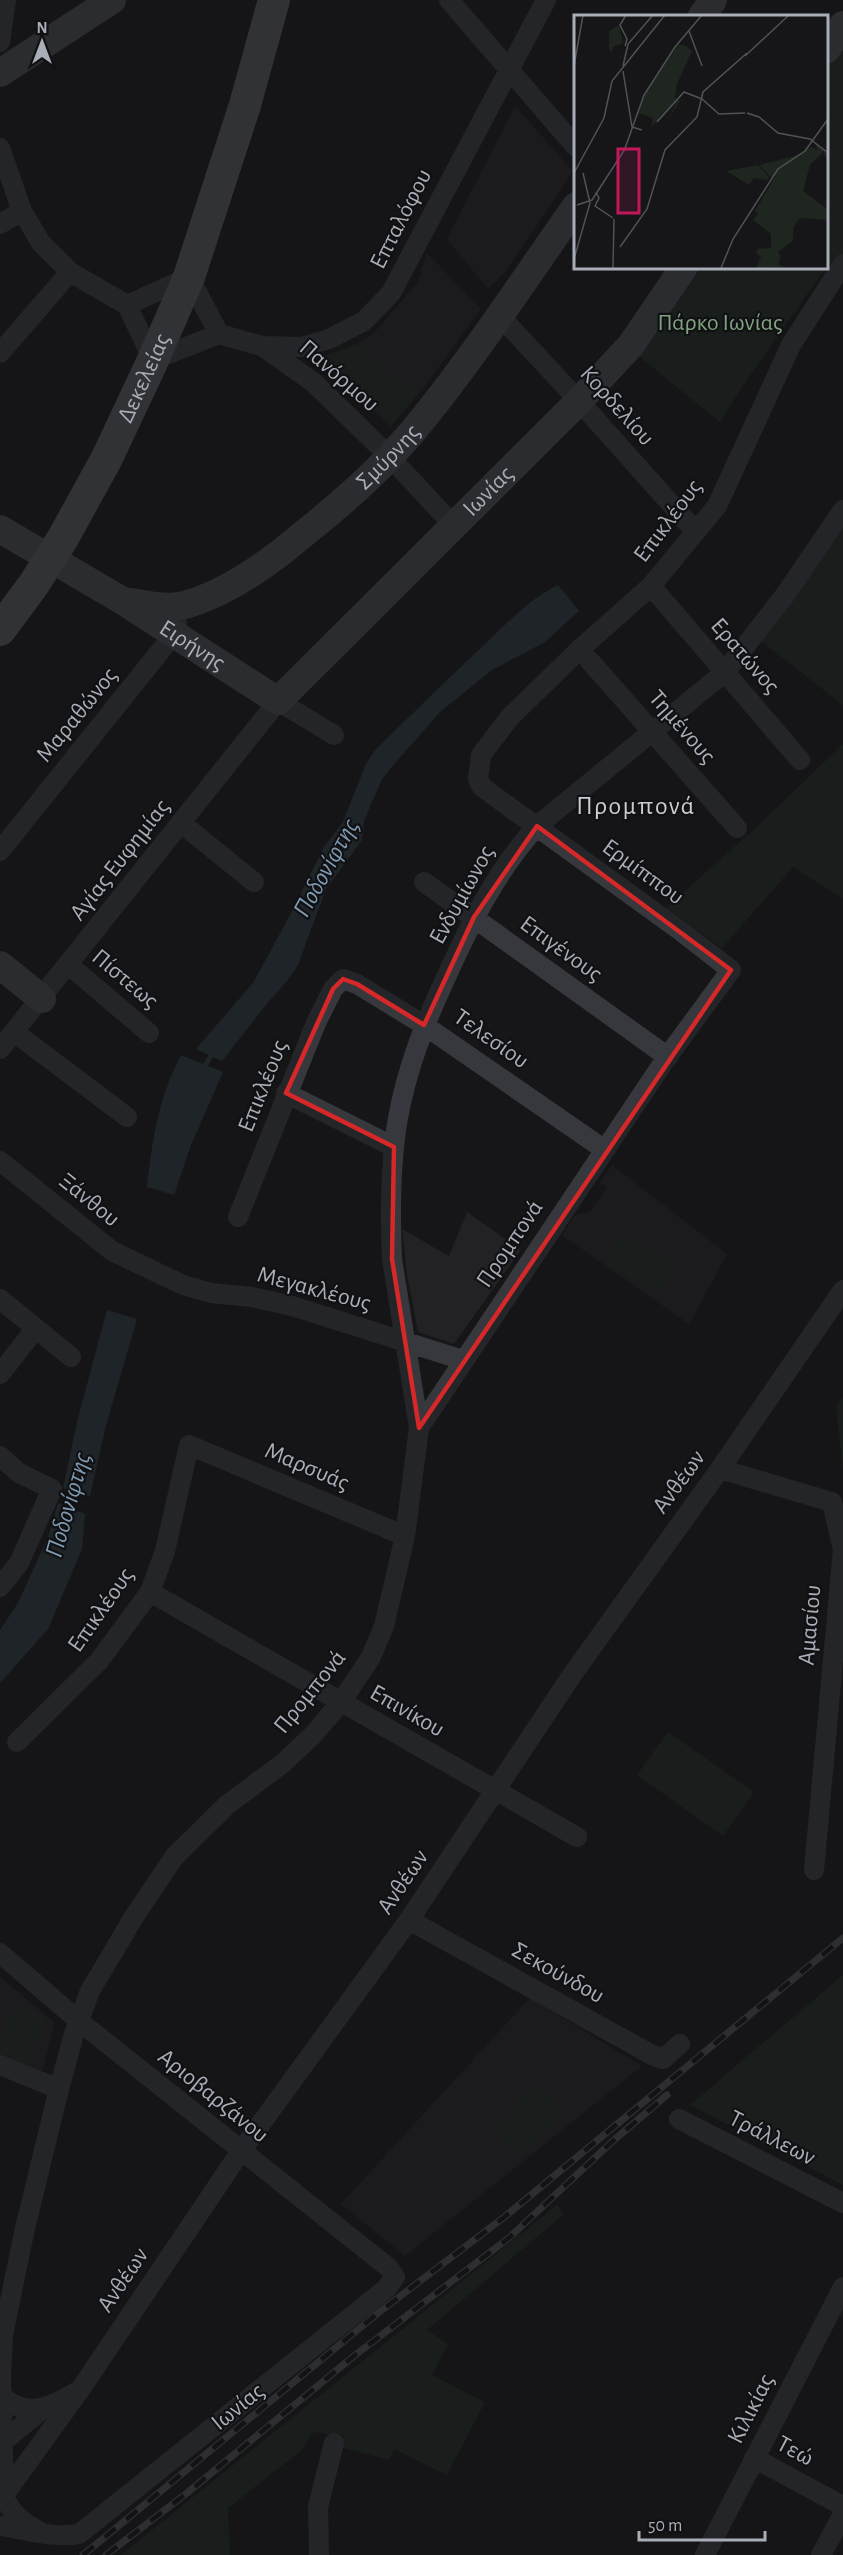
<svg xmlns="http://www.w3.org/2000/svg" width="843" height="2555" font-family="'Alegreya Sans',sans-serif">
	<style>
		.built { fill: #222225 }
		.green { fill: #1e261f }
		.water { fill: #2c353c }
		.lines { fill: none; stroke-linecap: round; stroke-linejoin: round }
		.stream { stroke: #2c353c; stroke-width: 5 }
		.street { stroke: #37383d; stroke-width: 20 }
		.secondary { stroke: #45474d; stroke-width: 28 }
		.primary { stroke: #53555c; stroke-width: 32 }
		.rail-casing { stroke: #4a4c52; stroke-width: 7 }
		.rail { stroke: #111113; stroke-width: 4.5; stroke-dasharray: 14; stroke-linecap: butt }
		.marked { fill: none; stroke: #d62828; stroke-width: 4.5; stroke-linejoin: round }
		.labels { text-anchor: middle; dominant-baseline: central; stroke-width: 4.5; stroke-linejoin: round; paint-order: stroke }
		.street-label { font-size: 24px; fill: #a8adb8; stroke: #111113 }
		.park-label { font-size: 24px; fill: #7fa381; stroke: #111113 }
		.neighbourhood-label { font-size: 26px; letter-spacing: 1.5px; fill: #c9ccd4; stroke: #111113 }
		.water-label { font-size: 26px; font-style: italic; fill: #7f9bb3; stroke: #111113 }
		.inset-road { fill: none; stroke: #505258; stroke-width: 1.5 }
		.view { fill: #c2185b; fill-opacity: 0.15; stroke: #c2185b; stroke-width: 3 }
		.inset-edge { fill: none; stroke: #a8adb8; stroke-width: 3 }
	</style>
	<rect width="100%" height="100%" fill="#161618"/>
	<path class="built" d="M515,106L573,171L506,271L488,289L447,239Z
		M427,253L481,309L422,390L411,382L400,384L357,344L374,333L418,282Z
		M612,1165L727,1254L689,1324L562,1235L575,1215L590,1212L607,1188L600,1182Z
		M467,1212L521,1250L454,1344L418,1332L407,1275L402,1229L449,1256Z
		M0,1977L54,2022L42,2073L0,2057Z
		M530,1998L642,2066L405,2256L341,2204Z"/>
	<path class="green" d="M843,33V253L825,269L742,387L720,422L635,353L691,267H826L827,59Z
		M357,344L400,383L411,382L422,390L391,426L317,361L322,357Z
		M843,527V705L757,638Z
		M843,744V899L793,867L722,948L666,908L762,822Z
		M624,1234L676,1268L658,1295L606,1261Z
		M843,1397V1469L836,1406Z
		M668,1732L754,1792L723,1836L637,1775Z
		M843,1975V2185L690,2105Z
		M16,2005L47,2017L27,2067L0,2056V2047Z
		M536,2085L564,2111L522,2156L494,2131Z
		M557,2205L564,2214L427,2330L448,2344L432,2375L485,2402L447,2475L395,2449L388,2460L341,2447L344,2436L313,2432L302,2450L228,2508L230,2555H121Z"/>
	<path class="water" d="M558,585L579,611L545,642L492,670L440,712L389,770L381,781L364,821L362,840L326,889L298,965L287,981L265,1006L222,1061L196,1049L253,983L290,915L324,847L343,822L366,764L375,750C412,714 449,678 487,642C509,621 531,598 558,585Z
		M181,1055L223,1072L191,1145L174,1195L147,1187C152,1140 159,1097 181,1055Z
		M107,1310L137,1319L106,1425L90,1496L63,1488L78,1418Z
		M58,1503L85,1514L82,1549L48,1629L0,1683V1630L18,1603L48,1537Z"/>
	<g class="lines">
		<path class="stream" d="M203,1069L214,1051
			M68,1514L75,1486"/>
		<path class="street" d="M449,0L576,147
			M0,42L6,0
			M0,148L22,211L41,243L70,272L127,305L153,360L219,334L262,346L301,347L329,339L364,321L391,293L546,0
			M0,224L22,211
			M127,305L189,277L219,334
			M499,315L579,401L696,532
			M262,346L313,382L389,456L454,526
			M0,353L70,272
			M651,586L800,760
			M589,660L737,828
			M181,823L254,882
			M0,851L174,634L177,624
			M424,882L668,1057
			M69,965L149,1033
			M14,1032L127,1117
			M0,1049L278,701L334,735
			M286,1093L394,1147
			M0,1161L112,1251L183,1285L211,1293L252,1297L292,1306L463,1360
			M238,1217L316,1023L333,989L343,979L357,984L424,1025L605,1150
			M0,1299L71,1357
			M0,1374L36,1328
			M419,1428L392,1259C390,1213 390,1164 398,1118C407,1067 426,1020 448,973C472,920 498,869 537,826L725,672L785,595L843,510
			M0,1456L19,1473L52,1489L19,1563L0,1587
			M720,1469L832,1502L843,1550L814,1870
			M150,1592L577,1837
			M17,1742L99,1661L150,1592L165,1551L189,1445L405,1536
			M409,1920L652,2055L663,2059L680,2044
			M0,1953L79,2021L389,2268L395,2277L387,2288L79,2534C56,2539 24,2529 0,2526
			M0,2065L59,2089
			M679,2119L843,2203
			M1,2394C23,2420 52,2407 76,2392
			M0,2444L44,2408
			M754,2458L843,2506
			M1,2499L80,2390L241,2151L409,1920L572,1675L720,1469L843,1290
			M39,2531C22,2522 10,2513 4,2495L1,2375L3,2335L25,2228L59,2089L74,2034L90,1991L135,1915L175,1856L228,1804L282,1764L312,1736L341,1702L371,1657L384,1626L405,1536L419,1428L665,1060L731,970L682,932L482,787L478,779L481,755L510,717L580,649L651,586L717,506L791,345L843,264
			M319,2555L318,2507L334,2443
			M705,2555L843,2287
			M821,2555L843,2514"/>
		<g class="secondary">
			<path d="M702,16L713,0"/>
			<path d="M826,50L843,25"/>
			<path d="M0,73L112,0"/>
			<path id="s1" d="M0,529L123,601L278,701L579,401L631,345L684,267"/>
			<path id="s2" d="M131,602C148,605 167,609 185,605C227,593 268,564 301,536C344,502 388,463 422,420C477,352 526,277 576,206"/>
			<path d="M0,965L42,999"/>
		</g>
		<path class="primary" id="s3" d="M0,630L34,584L63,538L107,458L153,360L189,277L245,105L274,0"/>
		<g class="rail-casing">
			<path id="rail" d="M83,2555L378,2313L503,2218L843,1938
				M106,2555L187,2493L354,2356L510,2237L614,2140L667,2095"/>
		</g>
		<use href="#rail" class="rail"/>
	</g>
	<path d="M0 0H843V2555H0ZM537,826L731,970L419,1428L392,1259L394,1147L286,1093L333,989L343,979L357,984L424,1025L474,917Z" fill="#161618" fill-opacity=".55" fill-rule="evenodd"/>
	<path class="marked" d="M537,826L731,970L419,1428L392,1259L394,1147L286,1093L333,989L343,979L357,984L424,1025L474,917Z"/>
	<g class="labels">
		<g class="street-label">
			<text transform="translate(401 219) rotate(-63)">Επταλόφου</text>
			<text transform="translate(339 376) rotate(41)">Πανόρμου</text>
			<text stroke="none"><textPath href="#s3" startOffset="291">Δεκελείας</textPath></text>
			<text transform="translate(617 406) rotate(48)">Κορδελίου</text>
			<text stroke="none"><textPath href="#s2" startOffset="308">Σμύρνης</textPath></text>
			<text stroke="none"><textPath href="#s1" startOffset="624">Ιωνίας</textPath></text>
			<text transform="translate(668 521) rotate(-53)">Επικλέους</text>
			<text stroke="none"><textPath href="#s1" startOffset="225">Ειρήνης</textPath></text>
			<text transform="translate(745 656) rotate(49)">Ερατώνος</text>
			<text transform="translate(77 715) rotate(-51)">Μαραθώνος</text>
			<text transform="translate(682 727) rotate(49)">Τημένους</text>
			<text transform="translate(120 860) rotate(-52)">Αγίας Ευφημίας</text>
			<text transform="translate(643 872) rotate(36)">Ερμίππου</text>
			<text transform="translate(462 895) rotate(-61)">Ενδυμίωνος</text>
			<text transform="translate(561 949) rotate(36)">Επιγένους</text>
			<text transform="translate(125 979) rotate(40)">Πίστεως</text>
			<text transform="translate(491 1039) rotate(35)">Τελεσίου</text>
			<text transform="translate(263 1086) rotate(-68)">Επικλέους</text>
			<text transform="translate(89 1200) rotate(39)">Ξάνθου</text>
			<text transform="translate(510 1244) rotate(-56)">Προμπονά</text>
			<text transform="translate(314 1289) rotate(15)">Μεγακλέους</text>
			<text transform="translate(307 1467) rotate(23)">Μαρσυάς</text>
			<text transform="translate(679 1482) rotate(-54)">Ανθέων</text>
			<text transform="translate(101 1610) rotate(-55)">Επικλέους</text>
			<text transform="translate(810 1625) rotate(-85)">Αμασίου</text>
			<text transform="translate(310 1692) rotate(-51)">Προμπονά</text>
			<text transform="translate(407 1711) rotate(30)">Επινίκου</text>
			<text transform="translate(403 1882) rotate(-56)">Ανθέων</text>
			<text transform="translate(558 1973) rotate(29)">Σεκούνδου</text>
			<text transform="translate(213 2096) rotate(39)">Αριοβαρζάνου</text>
			<text transform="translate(772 2138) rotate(27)">Τράλλεων</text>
			<text transform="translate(123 2280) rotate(-56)">Ανθέων</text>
			<text transform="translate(238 2407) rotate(-39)">Ιωνίας</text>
			<text transform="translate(751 2409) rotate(-63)">Κιλικίας</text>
			<text transform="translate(795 2451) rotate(28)">Τεώ</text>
		</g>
		<g class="park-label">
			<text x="720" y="323">Πάρκο Ιωνίας</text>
		</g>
		<g class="neighbourhood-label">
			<text x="636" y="806">Προμπονά</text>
		</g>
		<g class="water-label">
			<text transform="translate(326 868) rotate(-61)">Ποδονίφτης</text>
			<text transform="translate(68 1505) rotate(-74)">Ποδονίφτης</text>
		</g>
	</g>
	<g transform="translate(574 15)">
		<rect width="254" height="254" fill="#161618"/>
		<path d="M45,10L49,28L39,32L38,37L35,33V16ZM104,30H111L118,36L103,69L101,83L106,86L95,103L90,101L95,102L103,87L77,112L79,103L64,98L70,81ZM240,127L253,139V143L249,137L236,150L229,176L253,194V205L226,203L219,213V226L204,237L207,242L204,249L209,252L182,253L187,242L182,238L184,234L197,233V219L179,205L184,199L181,196L208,150L237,132L244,135ZM224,140L198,163L185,150L209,144ZM184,150L195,162L187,177L193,165L180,163L175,170L152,156Z" fill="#1e261f"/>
		<path class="inset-road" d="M115,16L128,51M51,31L53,24L46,10L52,0M171,41L215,0M0,51L9,0M49,51L54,29L79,0M49,56L58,112L68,115M173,98L185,102L204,118L236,124L254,138M83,107L110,77L128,84L145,99L171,98M50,136L70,80L101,32L128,0M0,158L30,103L38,66L91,0M22,177L25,183L21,191L39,203M3,190L18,185L51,134M46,232L73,194L91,135L123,102L129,77L173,38M0,244L16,188L9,158M39,253L40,204M147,253L159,224L204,154L231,136L254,104"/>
		<path class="view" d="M44,134H65V198H44Z"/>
		<rect width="254" height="254" class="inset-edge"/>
	</g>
	<g transform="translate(42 42)" stroke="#111113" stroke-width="4.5" paint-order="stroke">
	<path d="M0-4.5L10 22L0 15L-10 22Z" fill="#a8adb8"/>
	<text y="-9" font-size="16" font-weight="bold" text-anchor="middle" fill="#a8adb8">N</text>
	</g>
	<path d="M639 2531v9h126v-9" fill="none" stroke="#a8adb8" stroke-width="3"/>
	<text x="648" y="2531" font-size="18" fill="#a8adb8" stroke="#111113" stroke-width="4.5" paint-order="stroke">50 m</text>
</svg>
